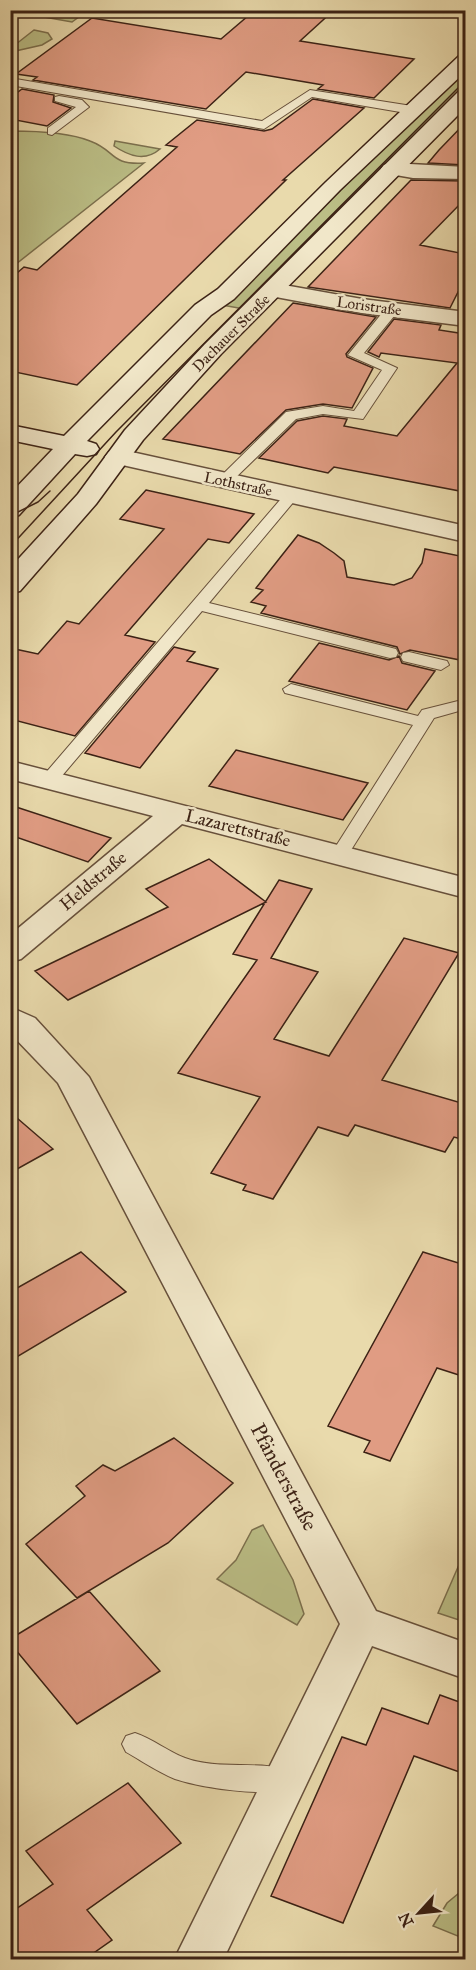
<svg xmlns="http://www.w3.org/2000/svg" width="476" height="1970" font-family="'IM FELL Great Primer',serif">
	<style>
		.green { fill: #bbbe86; stroke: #7c704e; stroke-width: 1.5 }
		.building { fill: #e09c83; stroke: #3c2215; stroke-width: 1.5 }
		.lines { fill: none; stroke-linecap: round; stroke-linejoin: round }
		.lane-casing { stroke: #67503b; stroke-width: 2 }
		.street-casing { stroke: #67503b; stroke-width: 3 }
		.secondary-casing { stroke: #3c2215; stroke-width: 3 }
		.lane { fill: #f1e7c9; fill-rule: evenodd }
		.street { fill: #f1e7c9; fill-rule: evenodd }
		.secondary { fill: #f1e7c9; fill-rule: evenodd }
		.tram { stroke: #3c2215; stroke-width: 1.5 }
		.labels { text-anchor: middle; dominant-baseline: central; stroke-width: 5; stroke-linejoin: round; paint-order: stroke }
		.far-street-label { font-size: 15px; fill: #3c2215; stroke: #f1e7c9 }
		.street-label { font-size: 18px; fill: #3c2215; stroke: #f1e7c9 }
		.near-street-label { font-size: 21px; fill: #3c2215; stroke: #f1e7c9 }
	</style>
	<rect width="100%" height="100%" fill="#e9daac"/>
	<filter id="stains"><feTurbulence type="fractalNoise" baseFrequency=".00333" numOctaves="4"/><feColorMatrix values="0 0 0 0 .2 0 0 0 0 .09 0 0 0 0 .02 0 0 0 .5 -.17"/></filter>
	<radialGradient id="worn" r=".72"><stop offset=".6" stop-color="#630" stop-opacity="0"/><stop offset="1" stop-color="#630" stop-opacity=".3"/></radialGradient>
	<path class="green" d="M10,11L11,10L87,11L72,22Z
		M34,30L48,33L52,39L42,45L11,52V48Z
		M465,67V85L244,309L222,305L237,293Z
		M11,131C36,131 68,132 90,141C117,151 109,165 144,163L11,268Z
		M115,141L160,149C145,162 129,156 114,146Z
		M263,1525L293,1580L304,1614L297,1625L217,1579L236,1560L252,1530Z
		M465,1551V1622L438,1613Z
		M465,1888V1939L433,1926L447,1903Z"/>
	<path class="building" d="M255,10H334L300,41L414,59L374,98L318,89L323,85L246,72L206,109L33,80L37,77L16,74L92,18L221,39Z
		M22,89L54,95L53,102L71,108L47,126L10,119V98Z
		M313,99L364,108L283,180H286L77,385L10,371V279L24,267L37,270L177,147L166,145L197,120L264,131L272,129Z
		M465,123V165L428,163L439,150Z
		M411,180L465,181V199L420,245L465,254V278L450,308L308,287Z
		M293,303L376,317L346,354L347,357L373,368L352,408L323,404L286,410L240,454L163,439Z
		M394,319L441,325L439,330L465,334V492L334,467L328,473L259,458L297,421L323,416L347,419L344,426L397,436L457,363L381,353L379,357L368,352Z
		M146,490L254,514L229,543L208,539L125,635L155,642L75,736L10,719V648L38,654L67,621L79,624L164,529L120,519Z
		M298,535L319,543L334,553L344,561L347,577L394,585L412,578L422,563L425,549L465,557V661L410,650L400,654L397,647L261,613L266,606L251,602L263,590L256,588Z
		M319,643L389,660L399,656L402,663L435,671L407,710L289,681Z
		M174,647L195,652L187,661L218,669L140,768L85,753Z
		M236,750L368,783L343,820L209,786Z
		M10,805L111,838L88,862L10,835Z
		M209,859L266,902L68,1000L35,971L168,907L146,889Z
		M279,880L312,889L271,958L318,972L274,1039L329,1056L404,938L459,953L382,1080L465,1104V1140L454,1137L445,1152L355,1125L348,1136L318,1127L273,1199L243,1190L246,1185L211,1173L260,1097L178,1073L257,960L233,954Z
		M10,1112L53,1149L10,1173Z
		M81,1252L126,1292L10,1361V1292Z
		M423,1252L465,1265V1377L437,1368L390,1461L364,1452L370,1441L328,1426Z
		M174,1438L233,1483L168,1543L77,1598L26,1544L85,1496L76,1486L103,1465L115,1471Z
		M89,1591L160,1671L77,1724L10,1643V1639Z
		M440,1695L465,1704V1774L414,1756L343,1923L271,1896L342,1737L366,1745L382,1708L428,1724Z
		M128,1783L181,1843L87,1910L112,1940L85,1959H10V1913L53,1884L26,1851Z"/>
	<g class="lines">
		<g class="lane-casing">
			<path id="lane" d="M10,78L262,121L310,90L412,106L418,110L412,114L312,97L264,129L10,85Z
				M59,96L82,100L89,107L52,135L48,134V128L76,107L55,101V97Z
				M392,306L399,310L364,353L397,368L363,419L323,414L296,419L229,484H219L217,481L219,478L286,412L323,406L354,411L382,370L348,355L387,307Z
				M291,491L299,496L296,499L209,603L396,649L398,653L396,657L390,658L202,611L55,784H43L40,780L43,776L286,493Z
				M409,652L447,661L449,665L441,670L403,661L401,657L403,653Z
				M291,684L418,716L422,710L466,699V709L434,718L346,858L340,860L331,854L413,725L285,693L283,689Z
				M135,1733C153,1739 167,1751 185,1758C220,1771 261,1759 295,1772L299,1780L295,1788C269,1798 202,1788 175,1779C158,1772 142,1761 126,1752L122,1744L126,1736Z"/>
		</g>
		<g class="street-casing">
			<path id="street" d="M391,163L466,167V179L413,178L384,173L381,169L384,165Z
				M273,283L362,299L466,312V326L362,313L265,295L262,290L265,285Z
				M118,449L466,526V542L109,462L105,457L109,452Z
				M10,761L466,878V898L182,824L21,959L10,962V935L153,816L10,779Z
				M10,1007L35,1018L89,1077L376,1611L466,1643V1679L372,1646L223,1960H174L340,1624L58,1083L10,1033Z"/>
		</g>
		<g class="secondary-casing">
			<path id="secondary" d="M466,54V71L340,190L234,299L211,315L87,441L96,444L99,449L96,454L87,456L75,454L19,515L10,518V494L53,449L10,440V425L64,436L195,305L218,289L326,182L459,56Z
				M466,89V107L221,354L143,440L96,504L20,591L10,593V568L78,494L125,430L205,344L459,91Z"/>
		</g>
		<use href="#lane" class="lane"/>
		<use href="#street" class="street"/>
		<use href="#secondary" class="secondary"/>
		<path class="tram" d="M10,516L38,502L50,491
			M10,547L116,432L466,80"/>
	</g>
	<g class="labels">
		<g class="far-street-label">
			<text transform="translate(369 306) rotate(8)">Loristraße</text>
			<text transform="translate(231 333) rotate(-45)">Dachauer Straße</text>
			<text transform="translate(238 484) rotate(12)">Lothstraße</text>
		</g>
		<g class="street-label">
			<text transform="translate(238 828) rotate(14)">Lazarettstraße</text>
			<text transform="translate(93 881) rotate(-40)">Heldstraße</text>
		</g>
		<g class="near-street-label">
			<text transform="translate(284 1477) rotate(62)">Pfänderstraße</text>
		</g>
	</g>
	<rect width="476" height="1970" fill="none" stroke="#e9daac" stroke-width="36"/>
	<rect x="12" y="12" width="452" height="1946" fill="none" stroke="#3c2215" stroke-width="3"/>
	<rect x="18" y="18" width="440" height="1934" fill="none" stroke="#3c2215" stroke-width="1.5"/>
	<g transform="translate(419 1913) rotate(243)" stroke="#f1e7c9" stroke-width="4.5" paint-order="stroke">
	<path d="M0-4.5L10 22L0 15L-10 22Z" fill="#3c2215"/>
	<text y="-9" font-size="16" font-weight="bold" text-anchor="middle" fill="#3c2215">N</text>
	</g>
	<rect width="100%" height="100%" filter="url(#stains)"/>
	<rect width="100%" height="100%" fill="url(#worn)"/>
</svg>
